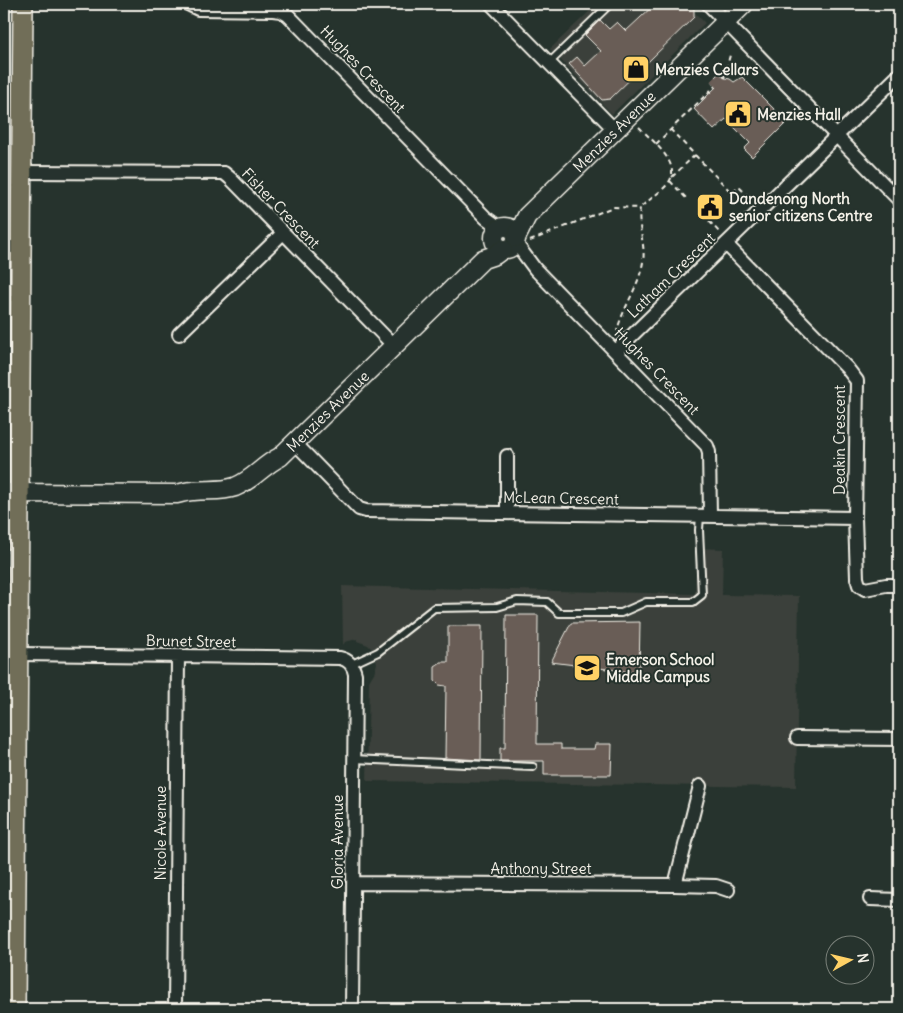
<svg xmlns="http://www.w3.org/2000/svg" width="903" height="1013" font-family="Delius,sans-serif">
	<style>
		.built { fill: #3a403a }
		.building { fill: #695d57; stroke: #f4f1e8 }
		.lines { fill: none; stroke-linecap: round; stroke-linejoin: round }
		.lane-casing { stroke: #f4f1e8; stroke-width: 10 }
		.street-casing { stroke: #f4f1e8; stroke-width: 16 }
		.secondary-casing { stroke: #f4f1e8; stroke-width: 21 }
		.primary-casing { stroke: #f4f1e8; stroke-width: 22 }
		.path { stroke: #f4f1e8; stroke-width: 2; stroke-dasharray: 5 4; stroke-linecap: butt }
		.lane { stroke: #26332d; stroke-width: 6 }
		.street { stroke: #26332d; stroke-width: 12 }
		.secondary { stroke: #26332d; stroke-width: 18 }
		.primary { stroke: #716e59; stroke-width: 19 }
		.labels { text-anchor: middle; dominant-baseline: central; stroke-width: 4; stroke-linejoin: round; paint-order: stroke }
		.street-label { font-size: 15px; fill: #f4f1e8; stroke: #26332d }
		.poi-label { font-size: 15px; font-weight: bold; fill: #f4f1e8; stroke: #26332d; text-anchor: start }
	</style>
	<rect width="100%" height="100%" fill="#26332d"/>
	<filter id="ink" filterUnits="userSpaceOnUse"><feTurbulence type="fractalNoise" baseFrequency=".02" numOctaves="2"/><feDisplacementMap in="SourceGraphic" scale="10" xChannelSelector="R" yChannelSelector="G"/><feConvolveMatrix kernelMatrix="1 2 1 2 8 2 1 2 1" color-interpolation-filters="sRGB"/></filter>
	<g filter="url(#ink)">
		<path class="built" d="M597,4H686L705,23L612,114L550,49Z
			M697,548L723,549L722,595L799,596L796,787L367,781L369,681L375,671L377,663L373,650L368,645L357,641V639L345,642L343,645L342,586L695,594Z"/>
		<path class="building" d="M655,4H689L694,9V17L610,99L602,100L569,64L577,57L585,66L601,51L585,35L600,20L609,29L617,22L626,31Z
			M719,73L725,78L730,79L734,82L742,77L787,122L752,157L744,149L750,143L726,119L714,130L694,109L716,87L711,81Z
			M506,615H538L537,744H561V749H594L595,744H612L611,775H544V761H500V748H505Z
			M640,622L639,673L551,662L571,623Z
			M448,626H482L481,760L445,758L446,686L439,685L435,681V666L441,662H448Z"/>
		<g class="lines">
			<g class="lane-casing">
				<path id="lane" d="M549,63L610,4
					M352,664L378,652L434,608L497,607L517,601L547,602L559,613H621L646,602H693L702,595L699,530L700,515
					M353,759L533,767"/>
			</g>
			<g class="street-casing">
				<path id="street" d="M188,4L198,9L273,10L281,11L288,15L486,218L500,228
					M491,4L615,130
					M708,4L899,200
					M21,172L224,173L230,178L394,346
					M515,242L535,269L707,446L709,452L710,515
					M727,245L847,368L857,381L855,518L857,578L859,585L865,589L886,585H899
					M4,247H20
					M179,334L283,233
					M616,351L899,75
					M295,443L359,509L366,511L855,518
					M507,513V456
					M18,654L340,658C349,660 353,665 355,674L352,1009
					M797,738L899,739
					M354,883L675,885L716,886L728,890
					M675,885L700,786
					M870,899L899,900
					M175,1009L178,657"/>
			</g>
			<g class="secondary-casing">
				<g id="secondary">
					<circle cx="505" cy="238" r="11"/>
					<path id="s1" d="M516,238L527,216L744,4"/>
					<path id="s2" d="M4,493L177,494C182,493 187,491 193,491C207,489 221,492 235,487C253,480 263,465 280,457L483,259L495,255L503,249"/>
				</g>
			</g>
			<g class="primary-casing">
				<path id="primary" d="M15,1009L23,4"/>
			</g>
			<path class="path" d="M724,78L730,55
				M639,127C650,139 682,163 669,182C664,190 648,200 640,208
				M670,129L695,155L672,177
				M656,144L715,86
				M695,155L732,193L739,187L753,201
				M670,181L686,198
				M709,221L720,233
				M530,241L613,207L640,208C637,229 646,243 643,262C639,287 623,307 617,331"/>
			<use href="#lane" class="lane"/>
			<use href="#street" class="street"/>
			<use href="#secondary" class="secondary"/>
			<use href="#primary" class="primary"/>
		</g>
	</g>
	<defs>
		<g id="shop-square" transform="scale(1.4375)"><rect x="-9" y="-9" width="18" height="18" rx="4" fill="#ffd166" stroke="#26332d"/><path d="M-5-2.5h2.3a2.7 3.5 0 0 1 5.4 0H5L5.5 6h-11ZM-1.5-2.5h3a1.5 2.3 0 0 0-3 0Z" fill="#111"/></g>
		<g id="civic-square" transform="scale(1.4375)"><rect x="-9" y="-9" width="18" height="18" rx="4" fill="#ffd166" stroke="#26332d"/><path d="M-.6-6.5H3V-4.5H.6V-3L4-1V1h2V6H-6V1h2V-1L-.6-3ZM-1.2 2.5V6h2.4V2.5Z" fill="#111"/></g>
		<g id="school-square" transform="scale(1.4375)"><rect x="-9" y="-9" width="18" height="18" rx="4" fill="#ffd166" stroke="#26332d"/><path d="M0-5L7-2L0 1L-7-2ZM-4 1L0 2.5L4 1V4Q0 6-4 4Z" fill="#111"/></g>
	</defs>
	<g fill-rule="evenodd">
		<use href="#shop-square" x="636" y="69"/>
		<use href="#civic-square" x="738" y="114"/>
		<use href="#civic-square" x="710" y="207"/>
		<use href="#school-square" x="587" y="668"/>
	</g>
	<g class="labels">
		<g class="street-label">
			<text transform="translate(363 69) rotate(46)">Hughes Crescent</text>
			<text stroke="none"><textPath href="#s1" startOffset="146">Menzies Avenue</textPath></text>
			<text transform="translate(281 208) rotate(46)">Fisher Crescent</text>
			<text transform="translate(671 275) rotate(-44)">Latham Crescent</text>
			<text transform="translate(657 371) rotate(46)">Hughes Crescent</text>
			<text stroke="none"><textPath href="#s2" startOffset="352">Menzies Avenue</textPath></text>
			<text transform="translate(839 440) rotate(-90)">Deakin Crescent</text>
			<text transform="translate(561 498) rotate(1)">McLean Crescent</text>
			<text transform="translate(191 641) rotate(1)">Brunet Street</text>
			<text transform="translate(160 833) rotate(-90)">Nicole Avenue</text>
			<text transform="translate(337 842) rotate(-90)">Gloria Avenue</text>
			<text x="541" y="868">Anthony Street</text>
		</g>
		<g class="poi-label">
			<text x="655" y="69">Menzies Cellars</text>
			<text x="757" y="114">Menzies Hall</text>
			<text x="729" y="198">Dandenong North<tspan x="729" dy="17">senior citizens Centre</tspan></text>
			<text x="606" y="659">Emerson School<tspan x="606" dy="17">Middle Campus</tspan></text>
		</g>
	</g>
	<rect width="903" height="1013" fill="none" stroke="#26332d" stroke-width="20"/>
	<rect x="10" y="10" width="883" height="993" fill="none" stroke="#f4f1e8" stroke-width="2" filter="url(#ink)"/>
	<g transform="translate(850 960) rotate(82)"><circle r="24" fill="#26332d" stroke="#787f78"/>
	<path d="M0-4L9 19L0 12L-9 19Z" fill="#ffd166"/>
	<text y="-8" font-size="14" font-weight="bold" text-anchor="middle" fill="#f4f1e8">N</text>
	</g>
</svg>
